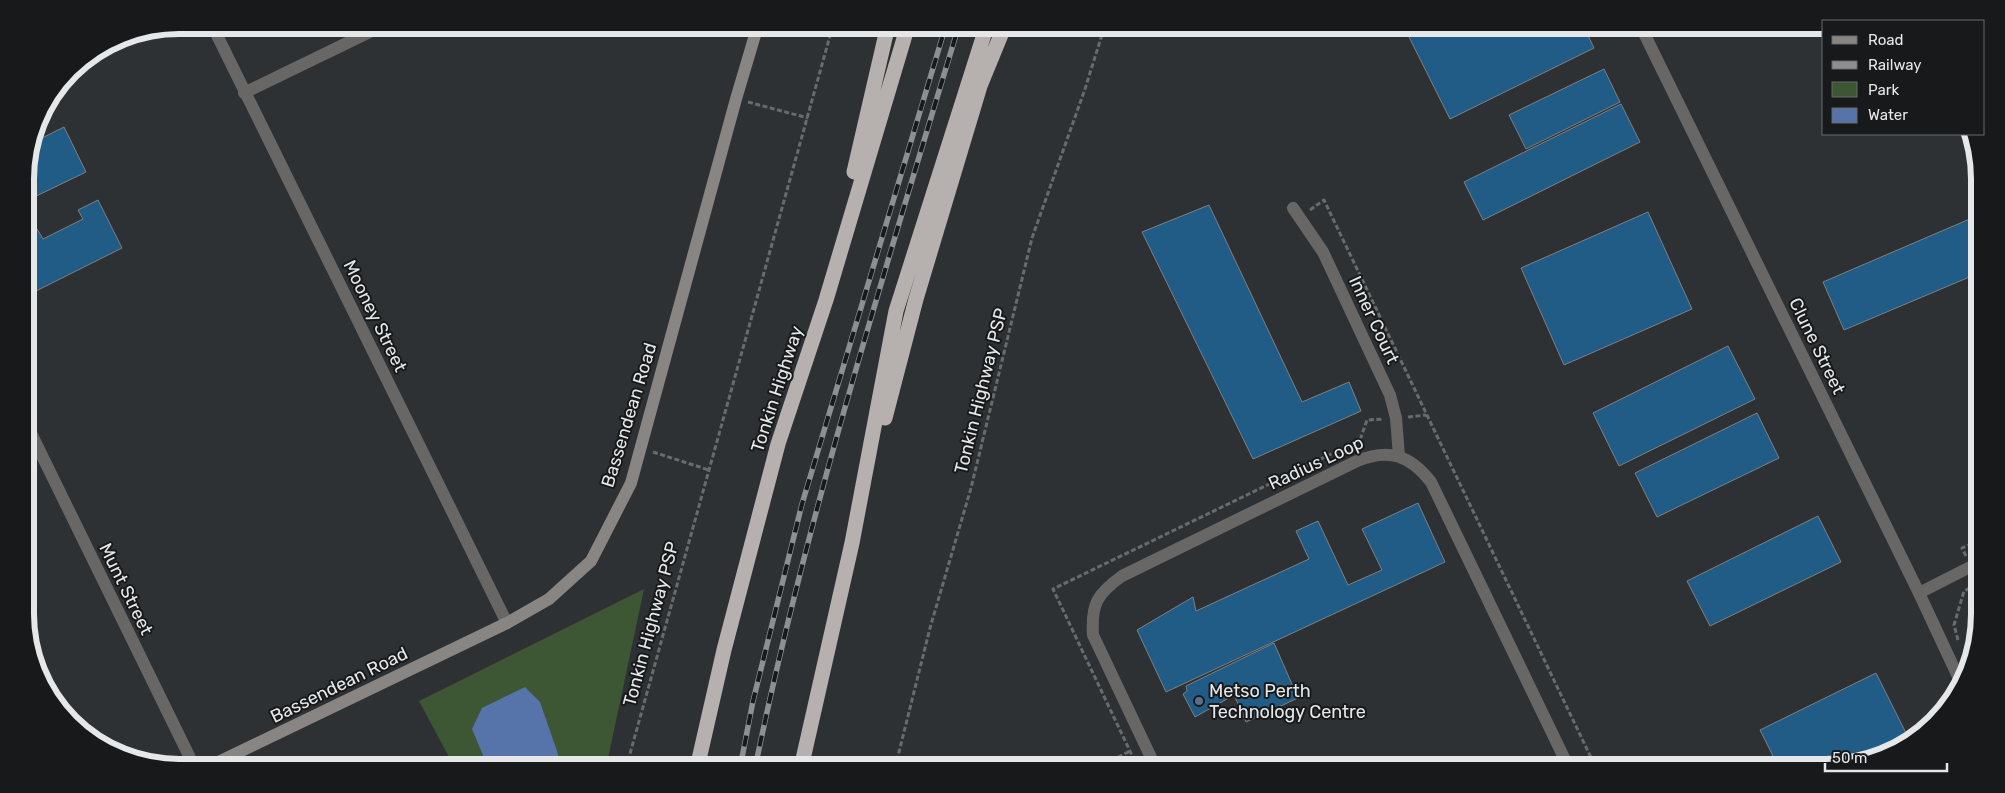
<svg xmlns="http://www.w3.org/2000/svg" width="2005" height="793" font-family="Rubik,sans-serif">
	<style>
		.green { fill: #3d5634 }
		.water { fill: #5673aa }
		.building { fill: #215c87; stroke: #7d8083 }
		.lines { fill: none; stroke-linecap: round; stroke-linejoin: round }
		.path { stroke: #686b6d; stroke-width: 3; stroke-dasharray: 5 2.5; stroke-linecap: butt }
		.street { stroke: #696766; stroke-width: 12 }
		.secondary { stroke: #888583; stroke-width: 12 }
		.highway { stroke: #b6b1af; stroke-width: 15 }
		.rail-casing { stroke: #8d9092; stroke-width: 5.5 }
		.rail { stroke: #17191a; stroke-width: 4; stroke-dasharray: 11; stroke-linecap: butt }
		.service-dot { fill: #5c6f8a; stroke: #17191a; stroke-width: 2 }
		.labels { text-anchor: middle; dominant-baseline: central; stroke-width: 4; stroke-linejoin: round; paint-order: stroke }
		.street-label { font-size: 18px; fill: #e5e7e9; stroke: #17191a }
		.poi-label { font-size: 18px; fill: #e5e7e9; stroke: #17191a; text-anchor: start }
		.rim { fill: none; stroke: #e5e7e9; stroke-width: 6 }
	</style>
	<rect width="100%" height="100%" fill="#2e3134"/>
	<path class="green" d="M644,589L606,768H455L419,701Z"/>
	<path class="water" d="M525,687L540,702L558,754V768H492L485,760L472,729L482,708Z"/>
	<path class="building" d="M1425,25H1583L1594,48L1450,119L1407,33Z
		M1604,69L1620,102L1526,149L1509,115Z
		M1621,104L1640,142L1483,220L1464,182Z
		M64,127L86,172L26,201L25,169L32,143Z
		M98,200L122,248L26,296V235L37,229L43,239L83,219L78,210Z
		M1209,205L1302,402L1349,382L1361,411L1253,459L1142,232Z
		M1648,212L1692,309L1564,365L1521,268Z
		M1979,215V273L1844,330L1823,282Z
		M1728,346L1755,399L1619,466L1593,413Z
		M1757,413L1779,458L1657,517L1635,473Z
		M1418,503L1445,562L1166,692L1137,630L1193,597L1196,611L1309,559L1296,531L1318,521L1348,585L1382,570L1362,529Z
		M1818,516L1841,562L1710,626L1687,581Z
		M1274,643L1298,698L1246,722L1234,695L1195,717L1183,694L1187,691L1186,686Z
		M1876,673L1910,741L1876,760L1836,768H1779L1760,730Z"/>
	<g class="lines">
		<path class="path" d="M748,102L808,118
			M1310,210L1324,200L1596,768
			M1408,417L1426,415
			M653,452L709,470
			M1966,556L1962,548L1980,540
			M1958,640L1954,625L1964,591L1980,583
			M626,768L833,25
			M895,768L930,628L971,488L1032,238L1085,89L1105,25
			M1098,768L1130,751
			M1138,768L1053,589L1360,440L1367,420L1384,419"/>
		<path class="street" d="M212,25L507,623
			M1640,25L1919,593L1961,683
			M244,93L384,25
			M1293,208L1323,252L1390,395L1396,418L1399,456
			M27,425L195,768
			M1919,593L1980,562
			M1156,768L1093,635C1091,604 1097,594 1122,576L1357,461C1389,448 1410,455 1431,482L1569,768"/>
		<path class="secondary" d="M206,768L507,623L549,599L591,561L631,483L736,99L758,25"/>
		<path class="highway" d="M854,172L888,25
			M885,418L916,299L980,86L1005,25
			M697,768L724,650L778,444L826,300L908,25
			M801,768L852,543L896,311L987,25"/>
		<g class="rail-casing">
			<path id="rail" d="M740,768L753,701L802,504L946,25
				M755,768C807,516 885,271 959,25"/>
		</g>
		<use href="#rail" class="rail"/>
	</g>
	<circle class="service-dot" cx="1199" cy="701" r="5"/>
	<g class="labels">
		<g class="street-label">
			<text transform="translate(375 316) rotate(64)">Mooney Street</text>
			<text transform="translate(1374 320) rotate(65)">Inner Court</text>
			<text transform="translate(1817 346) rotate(64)">Clune Street</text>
			<text transform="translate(777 389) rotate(-72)">Tonkin Highway</text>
			<text transform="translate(981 391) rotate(-76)">Tonkin Highway PSP</text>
			<text transform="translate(629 415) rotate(-73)">Bassendean Road</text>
			<text transform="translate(1316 463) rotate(-25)">Radius Loop</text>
			<text transform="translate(126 589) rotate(64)">Munt Street</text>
			<text transform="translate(651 624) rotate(-75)">Tonkin Highway PSP</text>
			<text transform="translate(339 685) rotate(-26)">Bassendean Road</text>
		</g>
		<g class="poi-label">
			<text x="1209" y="691">Metso Perth<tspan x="1209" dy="21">Technology Centre</tspan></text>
		</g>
	</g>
	<path d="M0 0H2005V793H0ZM179 34H1826A145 145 0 0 1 1971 179V614A145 145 0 0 1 1826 759H179A145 145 0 0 1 34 614V179A145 145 0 0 1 179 34Z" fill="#17191a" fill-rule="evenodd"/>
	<path class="rim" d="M179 34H1826A145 145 0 0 1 1971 179V614A145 145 0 0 1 1826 759H179A145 145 0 0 1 34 614V179A145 145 0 0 1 179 34Z"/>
	<rect x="1822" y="20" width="162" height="115" fill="#17191a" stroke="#696b6d"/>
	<rect x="1832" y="36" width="25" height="8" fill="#888583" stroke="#696b6d"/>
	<text x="1868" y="45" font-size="15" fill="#e5e7e9">Road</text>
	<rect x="1832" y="61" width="25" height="8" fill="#8d9092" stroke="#696b6d"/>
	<text x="1868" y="70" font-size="15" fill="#e5e7e9">Railway</text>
	<rect x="1832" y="82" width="25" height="15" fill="#3d5634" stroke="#696b6d"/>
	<text x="1868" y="95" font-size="15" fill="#e5e7e9">Park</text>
	<rect x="1832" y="108" width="25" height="15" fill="#5673aa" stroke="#696b6d"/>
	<text x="1868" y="120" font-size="15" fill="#e5e7e9">Water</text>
	<path d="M1825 763v8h122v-8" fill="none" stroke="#e5e7e9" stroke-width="2.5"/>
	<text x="1832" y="763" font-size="15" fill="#e5e7e9" stroke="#17191a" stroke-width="4" paint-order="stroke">50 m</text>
</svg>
